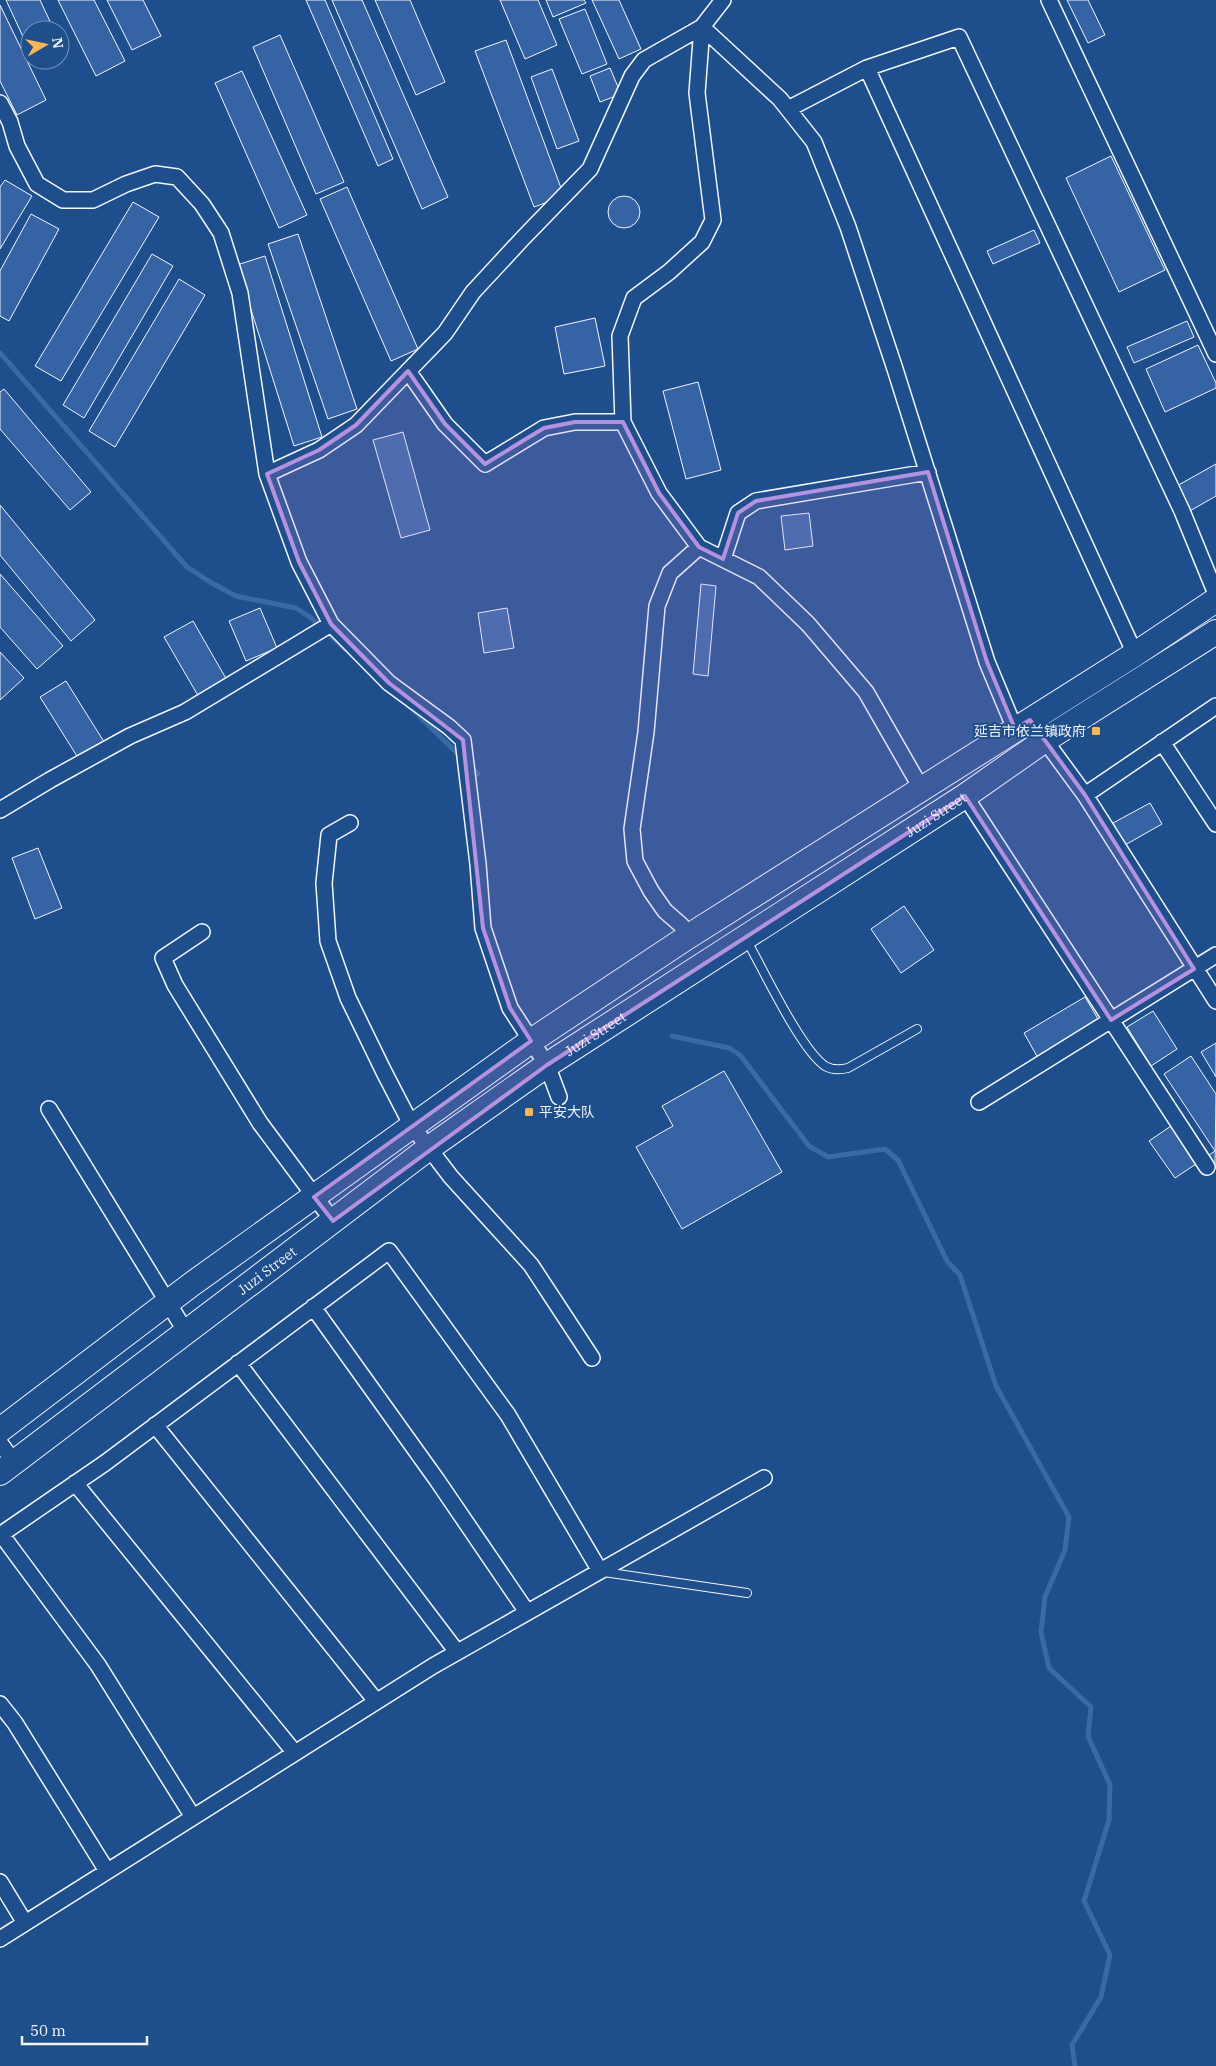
<svg xmlns="http://www.w3.org/2000/svg" width="1216" height="2066" font-family="'IBM Plex Serif','Noto Sans SC',serif">
	<style>
		.lines { fill: none; stroke-linecap: round; stroke-linejoin: round }
		.stream { stroke: #3b69a3; stroke-width: 5 }
		.building { fill: #3563a3; stroke: #f2f6ff }
		.lane-casing { stroke: #f2f6ff; stroke-width: 10 }
		.street-casing { stroke: #f2f6ff; stroke-width: 18 }
		.primary-casing { stroke: #f2f6ff; stroke-width: 26 }
		.lane { stroke: #1f4e8c; stroke-width: 8 }
		.street { stroke: #1f4e8c; stroke-width: 15 }
		.primary { stroke: #1f4e8c; stroke-width: 24 }
		.marked { fill: #b691df; fill-opacity: 0.2; stroke: #b691df; stroke-width: 4; stroke-linejoin: round }
		.poi-dot { fill: #ffb74d; stroke: #1f4e8c; stroke-width: 2 }
		.labels { text-anchor: middle; dominant-baseline: central; stroke-width: 4; stroke-linejoin: round; paint-order: stroke }
		.poi-label { font-size: 14px; fill: #f2f6ff; stroke: #1f4e8c; text-anchor: end }
		.street-label { font-size: 14px; fill: #f2f6ff; stroke: #1f4e8c }
	</style>
	<rect width="100%" height="100%" fill="#1f4e8c"/>
	<g class="lines">
		<path class="stream" d="M0,353L187,567L210,582L236,596L296,608L310,617L345,649
			M409,706L462,758
			M470,766L478,774
			M672,1036L729,1048L740,1055L809,1146L828,1157L885,1149L898,1160L947,1261L960,1275L996,1386L1069,1517L1065,1550L1045,1597L1041,1632L1049,1668L1091,1707L1088,1736L1110,1785L1109,1820L1084,1901L1110,1955L1101,1997L1072,2045L1075,2066"/>
	</g>
	<path class="building" d="M6,0H40L54,30H30V52Z
		M58,0H94L125,61L96,76Z
		M107,0H143L161,36L132,50Z
		M306,0H325L393,159L378,166Z
		M332,0H362L448,197L422,209Z
		M375,0H410L445,82L416,95Z
		M500,0H538L557,45L525,59Z
		M546,0H584L586,3L553,17Z
		M592,0H619L641,49L619,59Z
		M1067,0H1088L1105,35L1088,43Z
		M0,5L46,100L17,115L0,81Z
		M585,9L607,64L582,74L559,19Z
		M280,35L344,182L316,194L253,47Z
		M506,40L564,196L534,207L475,51Z
		M34,60H51L37,67Z
		M610,68L621,94L600,102L590,76Z
		M552,69L579,141L557,149L531,77Z
		M242,71L307,215L279,228L215,83Z
		M1111,156L1165,270L1119,292L1066,178Z
		M5,180L32,196L0,249V187Z
		M347,187L418,349L391,361L320,199Z
		M608 212a16 16 0 1 1 32 0a16 16 0 1 1-32 0Z
		M133,202L159,217L61,381L35,366Z
		M31,214L59,229L9,321L0,316V271Z
		M1034,230L1040,243L993,264L987,251Z
		M298,234L357,409L328,419L268,244Z
		M152,254L173,266L84,418L63,405Z
		M265,256L322,437L294,446L237,265Z
		M179,279L205,295L115,447L89,431Z
		M595,318L605,366L564,374L555,327Z
		M1187,321L1194,337L1134,363L1127,347Z
		M1198,345L1216,383V388L1165,412L1146,369Z
		M698,382L721,470L686,479L663,391Z
		M4,389L91,492L70,510L0,429V392Z
		M403,432L430,530L401,538L373,440Z
		M1216,464V496L1188,512L1175,487Z
		M0,505L95,620L71,641L0,555Z
		M809,513L813,546L785,550L781,516Z
		M0,574L63,646L37,669L0,627Z
		M701,584L716,586L708,676L693,674Z
		M260,608L277,648L246,661L229,621Z
		M507,608L514,648L484,653L478,613Z
		M193,621L228,682L200,699L164,637Z
		M0,652L24,678L0,700Z
		M66,681L106,745L80,761L40,697Z
		M1150,803L1162,824L1125,845L1113,823Z
		M38,848L62,908L35,919L12,858Z
		M904,906L934,950L901,973L871,929Z
		M1085,997L1100,1022L1038,1058L1024,1033Z
		M1153,1011L1177,1049L1151,1066L1127,1027Z
		M1216,1043V1077L1201,1052Z
		M1191,1056L1216,1094L1215,1165L1209,1155L1215,1151L1164,1074Z
		M724,1071L782,1172L682,1229L636,1147L673,1126L662,1106Z
		M1171,1126L1196,1164L1175,1178L1149,1141Z"/>
	<g class="lines">
		<g class="lane-casing">
			<path id="lane" d="M747,941C763,969 801,1050 825,1066C832,1070 840,1070 848,1068L917,1029
				M604,1572L747,1593"/>
		</g>
		<g class="street-casing">
			<path id="street" d="M1049,0L1216,354
				M702,27L697,93L713,220L702,242L669,272L634,298L620,336L623,422L659,493L699,547L759,577L808,624L866,692L921,788
				M702,27L780,99L814,142L848,227L895,369L987,662L1015,729
				M867,68L1135,654
				M0,103L10,122L17,146L37,184L63,200H93L126,184L155,174L177,177L202,204L221,233L240,293L267,474L299,562L331,624L389,683L449,727L463,740L478,864L483,928L510,1008L547,1065L559,1097
				M788,109L867,68L959,37L1182,511L1216,594
				M408,371L445,424L485,464L544,428L575,422H623
				M267,474L319,450L356,425L445,333L473,292L524,237L590,169L632,76L644,60L702,27L723,0
				M723,559L738,513L756,501L928,472
				M1030,720L1085,795L1216,1001
				M1162,742L1216,824
				M1085,795L1216,706
				M965,796L1207,1167
				M0,810L50,780L130,736L185,712L331,624
				M350,823L329,835L324,883L328,941L348,998L384,1072L412,1126L451,1177L531,1265L592,1358
				M202,932L163,958L175,985L260,1123L333,1221
				M689,936L681,925L665,911L651,891L635,861L632,829L646,732L657,606L670,573L699,547
				M979,1102L1216,955
				M49,1109L186,1332
				M313,1307L437,1480L527,1612
				M238,1363L457,1652
				M155,1425L376,1701
				M0,1443L14,1462
				M75,1483L295,1753
				M1,1534L98,1665L193,1817
				M0,1535L105,1463L389,1251L508,1415L600,1571
				M0,1704L15,1723L107,1871
				M0,1882L25,1923
				M0,1939L433,1666L764,1478"/>
		</g>
		<g class="primary-casing">
			<g id="primary">
				<path d="M0,1430L192,1284L531,1041L689,936L1135,654L1216,600"/>
				<path id="s1" d="M0,1473L429,1148L547,1065L965,796L1045,740L1216,632"/>
			</g>
		</g>
		<use href="#lane" class="lane"/>
		<use href="#street" class="street"/>
		<use href="#primary" class="primary"/>
	</g>
	<path class="marked" d="M408,371L445,424L485,464L544,428L575,422H623L659,493L699,547L723,559L738,513L756,501L928,472L987,662L1015,729L1030,720L1085,795L1194,969L1111,1020L965,796L547,1065L333,1221L314,1197L531,1041L510,1008L483,928L463,740L389,683L331,624L299,562L267,474L319,450L356,425Z"/>
	<g class="poi-dot">
		<rect x="1091" y="726" width="10" height="10" rx="2.5"/>
		<rect x="524" y="1107" width="10" height="10" rx="2.5"/>
	</g>
	<g class="labels">
		<g class="poi-label">
			<text x="1086" y="731">延吉市依兰镇政府</text>
			<text x="539" y="1112" text-anchor="start">平安大队</text>
		</g>
		<g class="street-label">
			<text stroke="none"><textPath href="#s1" startOffset="1145">Juzi Street</textPath></text>
			<text stroke="none"><textPath href="#s1" startOffset="740">Juzi Street</textPath></text>
			<text stroke="none"><textPath href="#s1" startOffset="335">Juzi Street</textPath></text>
		</g>
	</g>
	<g transform="translate(45 45) rotate(81)"><circle r="24" fill="#1f4e8c" stroke="#7391ba"/>
	<path d="M0-4L9 19L0 12L-9 19Z" fill="#ffb74d"/>
	<text y="-8" font-size="14" font-weight="bold" text-anchor="middle" fill="#f2f6ff">N</text>
	</g>
	<path d="M22 2036v8h125v-8" fill="none" stroke="#f2f6ff" stroke-width="2.5"/>
	<text x="30" y="2036" font-size="15" fill="#f2f6ff" stroke="#1f4e8c" stroke-width="4" paint-order="stroke">50 m</text>
</svg>
